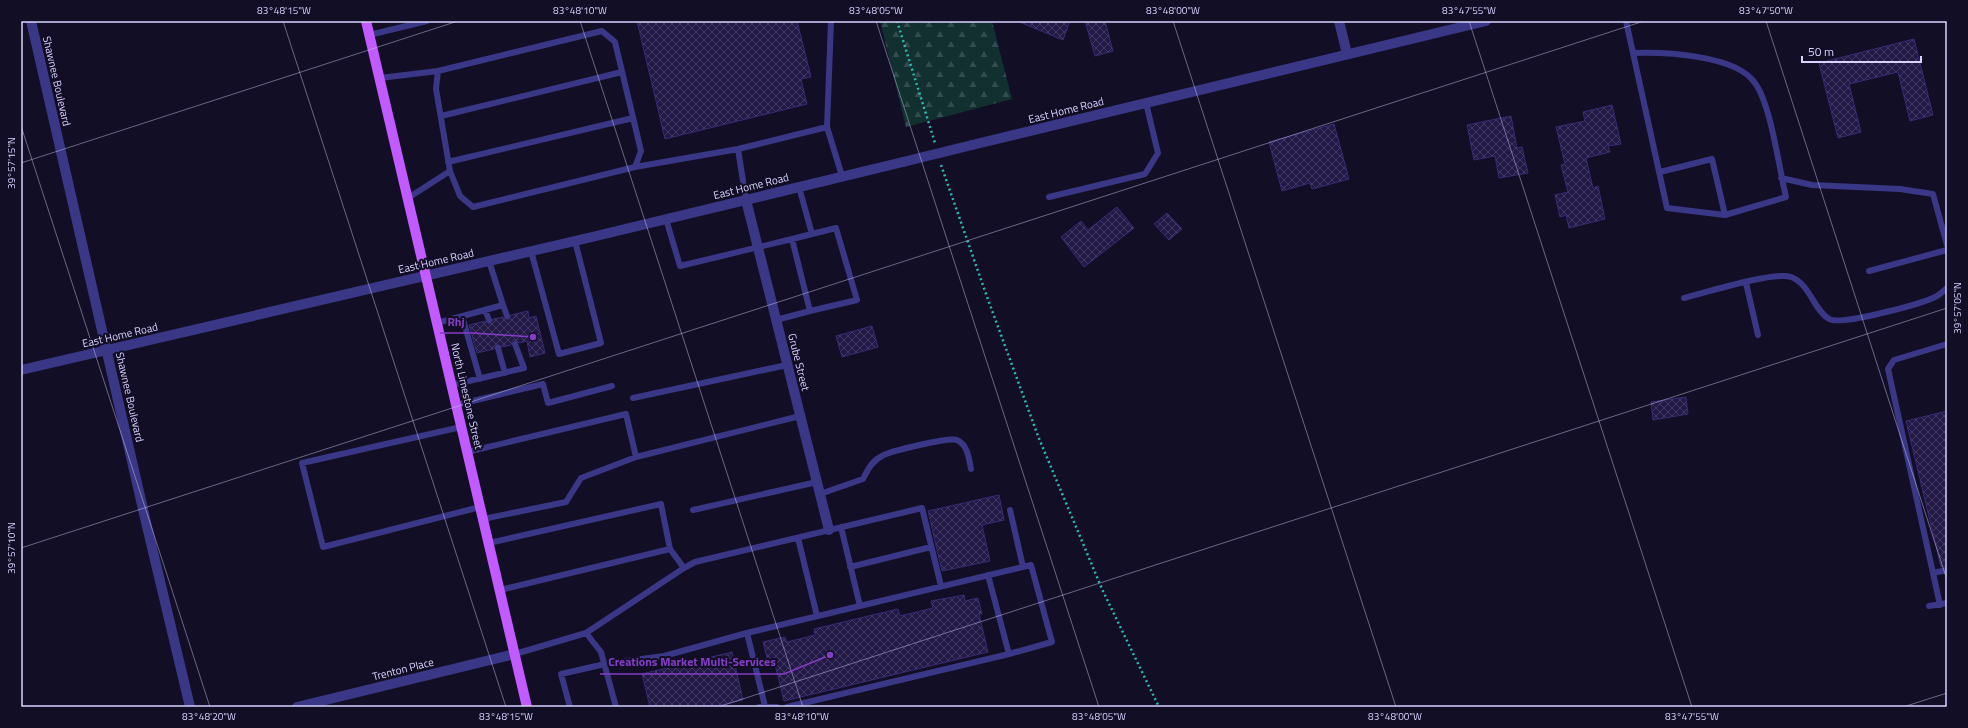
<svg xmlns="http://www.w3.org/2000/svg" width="1968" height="728" font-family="'Titillium Web',sans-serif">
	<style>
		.forest { fill: url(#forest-firs) }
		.building { fill: url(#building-cross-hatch); stroke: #392b74 }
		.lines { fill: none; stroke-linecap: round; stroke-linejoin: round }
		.path { stroke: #2bbbb2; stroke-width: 2.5; stroke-dasharray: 2 3; stroke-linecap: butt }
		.service { stroke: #3a3886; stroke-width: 6 }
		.minor { stroke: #3a3886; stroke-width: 10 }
		.tertiary { stroke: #3a3886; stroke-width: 10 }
		.primary { stroke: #c15aff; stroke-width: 10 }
		.tertiary-bridge { stroke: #3a3886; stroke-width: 10 }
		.ticks { fill: none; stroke: #d8d3ff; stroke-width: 1; stroke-opacity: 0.45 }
		.labels { text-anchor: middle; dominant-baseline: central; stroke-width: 4; stroke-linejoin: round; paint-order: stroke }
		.street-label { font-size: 11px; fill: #d8d3ff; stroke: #120e26 }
		.leader { fill: none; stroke: #843dc5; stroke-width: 1.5 }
		.callout-dot { fill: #843dc5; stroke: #120e26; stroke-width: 1.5 }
		.callout-label { font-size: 12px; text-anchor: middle; font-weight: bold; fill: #843dc5; stroke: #120e26; stroke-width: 4; stroke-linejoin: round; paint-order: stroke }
		.neatline { fill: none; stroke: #d8d3ff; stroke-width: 1.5 }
		.ticks-label { font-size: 10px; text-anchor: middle; fill: #d8d3ff }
	</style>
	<defs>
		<pattern id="forest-firs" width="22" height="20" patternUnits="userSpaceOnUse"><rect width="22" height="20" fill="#11302f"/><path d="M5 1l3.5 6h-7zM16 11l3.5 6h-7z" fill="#334d4e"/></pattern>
		<pattern id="building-cross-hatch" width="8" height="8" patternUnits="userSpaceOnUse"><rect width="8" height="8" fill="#231947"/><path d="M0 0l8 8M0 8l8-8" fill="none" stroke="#423a63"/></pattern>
	</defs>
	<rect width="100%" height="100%" fill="#120e26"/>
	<path class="forest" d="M880,21H992L1012,99L906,127Z"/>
	<path class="building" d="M637,21H797L811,77L801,79L807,104L665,139Z
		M1017,21H1070L1063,40Z
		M1085,21H1105L1113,51L1095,56Z
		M1914,39L1933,115L1910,121L1898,72L1849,84L1861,132L1838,138L1819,63Z
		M1612,105L1621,144L1608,146L1610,152L1586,158L1593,188L1598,186L1605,219L1569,228L1566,215L1560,217L1555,195L1568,192L1561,165L1565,164L1556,127L1585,121L1583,112Z
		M1511,116L1517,148L1522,147L1528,173L1499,178L1495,156L1474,160L1467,125Z
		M1334,124L1349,179L1312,189L1310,183L1282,191L1269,142Z
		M1117,207L1134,228L1084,267L1061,237L1081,221L1088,230Z
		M1167,213L1182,229L1169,240L1154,224Z
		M528,311L529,318L536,316L545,353L530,357L527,341L519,343L515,340L512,341L511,345L502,347L497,344L494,349L477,353L469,325L485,321L490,324L493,319L503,317L508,320L511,315Z
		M872,326L878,347L842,357L836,336Z
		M1686,397L1688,414L1653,420L1651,402Z
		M1947,411V566L1941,567L1906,421Z
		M999,495L1004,520L982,525L990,561L942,571L928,511Z
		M964,595L965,601L978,598L982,614H979L988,652L784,701L774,660L768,661L763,642L785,637L787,642L815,635L814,629L898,609L900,616L933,608L931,601Z
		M732,652L743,700L712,707H650L642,674Z"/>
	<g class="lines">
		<path class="path" d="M897,21L935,143
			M941,165L986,294L1038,436L1102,589L1159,707"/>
		<path class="service" d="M1626,21L1667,208L1725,215L1786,197C1779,168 1771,105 1755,83C1736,55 1665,52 1634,53
			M602,31L615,42L641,151L635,167L473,207L460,196L450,171L436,89L438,71Z
			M369,35L427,21
			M380,78L438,71
			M441,116L622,72
			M827,127L831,21
			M738,149L827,127L842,176
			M448,162L633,118
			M635,167L738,149L746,200
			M1660,172L1712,159L1725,215
			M1781,178L1812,185L1900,189L1933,194L1947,245
			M799,187L812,234L836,228L857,300L810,311L792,239L812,234
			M1049,197L1145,174L1158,153L1146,103
			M408,198L450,171
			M666,219L680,266L792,239
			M531,251L559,354L601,343L575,241
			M1869,271L1947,250
			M1746,283L1758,335
			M1684,298C1704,293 1774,271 1791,277C1810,284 1813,309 1829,319C1840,326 1921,304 1935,297C1940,295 1943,291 1947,288
			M503,305L507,316
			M485,310L489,320
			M462,316L480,379
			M776,320L810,311
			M437,323L503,305L489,261
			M1947,344L1894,360L1888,369L1933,573L1947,570
			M498,348L505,373
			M452,385L524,368L515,344
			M633,398L787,365
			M456,405L543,384L548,403L612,386
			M461,427L302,463L323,547L480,507
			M467,452L626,414L636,457
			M820,494L863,479C868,469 872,461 882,456C890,451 949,437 957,440C968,445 969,459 971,469
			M693,510L817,482
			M1010,510L1023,567
			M483,519L566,502L581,478L636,457L800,416
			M841,527L860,606
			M798,538L817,616
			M489,543L661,504L670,549L500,590
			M670,549L684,568
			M850,567L931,547
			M1933,573L1940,605
			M988,575L1009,654
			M1929,606L1947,603
			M586,633L601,652L616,707
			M747,633L765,706
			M515,654L586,633L684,568L695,562L922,508L941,586
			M570,707L561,674L605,664L664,656L747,633L1031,565L1052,642L1009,654L787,707
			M759,707H777"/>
		<path class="minor" d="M31,21L145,518L190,707
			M1339,21L1347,54
			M746,200L829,530
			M297,707L515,654"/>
		<path class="tertiary" d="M972,145L1486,21
			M21,370L592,237L903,162"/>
		<path class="primary" d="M366,21L527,707"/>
		<path class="tertiary-bridge" d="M903,162L972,145"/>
	</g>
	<path class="ticks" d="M283,21L506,707M580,21L803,707M876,21L1099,707M1173,21L1396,707M1469,21L1692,707M1766,21L1947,580M21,126L210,707M21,163L458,21M21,548L1644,21M718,707L1947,308M1903,707L1947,693"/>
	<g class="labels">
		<g class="street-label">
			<text transform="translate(57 81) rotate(77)">Shawnee Boulevard</text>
			<text transform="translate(1066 110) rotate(-14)">East Home Road</text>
			<text transform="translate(751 186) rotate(-14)">East Home Road</text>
			<text transform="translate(436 261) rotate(-13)">East Home Road</text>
			<text transform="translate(120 335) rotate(-13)">East Home Road</text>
			<text transform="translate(799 362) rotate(76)">Grube Street</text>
			<text transform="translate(467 396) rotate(77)">North Limestone Street</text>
			<text transform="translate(130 397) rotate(77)">Shawnee Boulevard</text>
			<text transform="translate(403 669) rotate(-14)">Trenton Place</text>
		</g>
	</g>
	<path class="leader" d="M533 337L473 333H440M830 655L784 674H600"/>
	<g class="callout-dot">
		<circle cx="533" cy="337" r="4"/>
		<circle cx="830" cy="655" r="4"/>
	</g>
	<g class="callout-label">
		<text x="456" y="326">Rhj</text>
		<text x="692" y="666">Creations Market Multi-Services</text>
	</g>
	<rect width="1968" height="728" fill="none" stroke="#120e26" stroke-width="44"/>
	<path d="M1802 56v6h119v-6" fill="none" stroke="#d8d3ff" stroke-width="2"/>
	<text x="1808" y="56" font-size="12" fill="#d8d3ff" stroke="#120e26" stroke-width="3" paint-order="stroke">50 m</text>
	<rect x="22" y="22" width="1924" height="684" class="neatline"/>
	<g class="ticks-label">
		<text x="284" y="14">83°48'15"W</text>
		<text x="580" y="14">83°48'10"W</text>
		<text x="876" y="14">83°48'05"W</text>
		<text x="1173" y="14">83°48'00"W</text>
		<text x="1469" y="14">83°47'55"W</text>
		<text x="1766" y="14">83°47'50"W</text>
		<text transform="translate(11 163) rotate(-90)" y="4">39°57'15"N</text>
		<text transform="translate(1957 308) rotate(-90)" y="4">39°57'05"N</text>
		<text transform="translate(11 548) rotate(-90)" y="4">39°57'10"N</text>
		<text x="209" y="720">83°48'20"W</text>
		<text x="506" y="720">83°48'15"W</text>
		<text x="802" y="720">83°48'10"W</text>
		<text x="1099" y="720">83°48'05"W</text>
		<text x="1395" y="720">83°48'00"W</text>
		<text x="1692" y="720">83°47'55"W</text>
	</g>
</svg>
